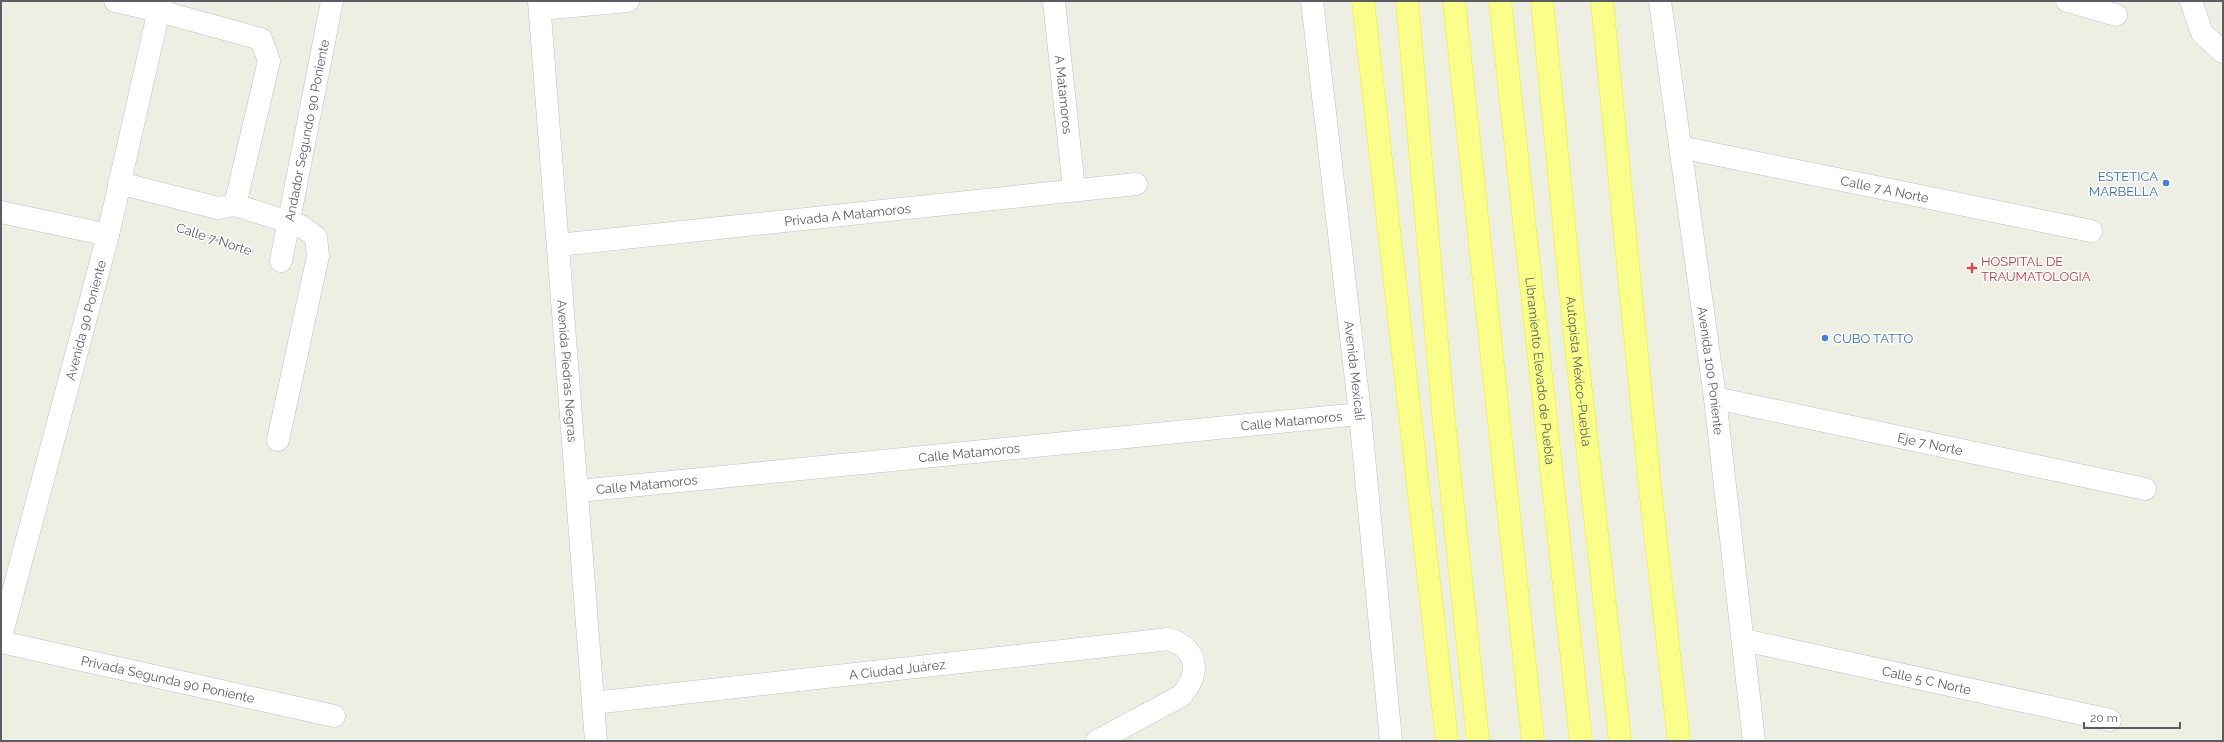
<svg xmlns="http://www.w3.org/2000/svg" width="2224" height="742" font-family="Raleway,sans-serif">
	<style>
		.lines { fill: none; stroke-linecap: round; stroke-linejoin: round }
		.minor-casing { stroke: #c0c0c7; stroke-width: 23 }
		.highway-casing { stroke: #f2ef00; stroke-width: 23 }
		.path { stroke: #96c9b4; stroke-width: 2.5; stroke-dasharray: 4 2; stroke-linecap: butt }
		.minor { stroke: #fff; stroke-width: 22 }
		.highway { stroke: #faff8a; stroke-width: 22 }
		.shop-dot { fill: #3f7fe0; stroke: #fff; stroke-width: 1.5 }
		.health-dot { fill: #e0444e; stroke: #fff; stroke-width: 1.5 }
		.labels { text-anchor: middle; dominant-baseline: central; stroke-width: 3; stroke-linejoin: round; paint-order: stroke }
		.street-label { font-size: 13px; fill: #5b5d65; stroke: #fff }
		.shop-label { font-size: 13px; fill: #366cbe; stroke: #fff; text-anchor: end }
		.health-label { font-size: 13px; fill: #be3a42; stroke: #fff; text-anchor: start }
	</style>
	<rect width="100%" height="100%" fill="#eeefe3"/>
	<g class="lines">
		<g class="minor-casing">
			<g id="minor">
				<path d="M115,1L159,11L261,39L269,61L235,205L218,208L119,183"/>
				<path id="s1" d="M539,1L596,741"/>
				<path id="s2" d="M1054,1L1074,189"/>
				<path id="s3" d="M1312,1L1360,414L1391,741"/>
				<path id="s4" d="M1660,1L1715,398L1754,741"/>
				<path d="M2067,1L2116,15"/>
				<path d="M2191,1L2202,33L2223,52"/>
				<path d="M540,9L628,1"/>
				<path id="s5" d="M1680,147L2091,231"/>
				<path d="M235,205L301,226L316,237L318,256L278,440"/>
				<path d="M1,212L108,235"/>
				<path id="s6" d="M558,245L1136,184"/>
				<path id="s7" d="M281,261L332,1"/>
				<path id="s8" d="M1715,398L2145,489"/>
				<path id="s9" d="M578,491L1360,414"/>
				<path id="s10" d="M1,637L108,235L161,1"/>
				<path id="s11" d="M1744,640L2110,720"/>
				<path id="s12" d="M1,642L334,716"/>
				<path id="s13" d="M593,703L1169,639C1198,649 1201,673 1181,696L1097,741"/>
			</g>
		</g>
		<g class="highway-casing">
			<g id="highway">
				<path d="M1363,1L1447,741"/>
				<path d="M1407,1L1443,412L1478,741"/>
				<path d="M1454,1L1533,741"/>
				<path id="s14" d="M1500,1L1581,741"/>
				<path id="s15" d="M1542,1L1576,346L1620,741"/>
				<path d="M1602,1L1650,488L1679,741"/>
			</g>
		</g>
		<path class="path" d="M192,232L254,252"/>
		<use href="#minor" class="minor"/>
		<use href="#highway" class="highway"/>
	</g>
	<g class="shop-dot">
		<circle cx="2166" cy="183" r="4"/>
		<circle cx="1825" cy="338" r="4"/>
	</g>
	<path class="health-dot" d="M1970 262h4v4h4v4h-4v4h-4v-4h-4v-4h4z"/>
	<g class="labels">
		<g class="street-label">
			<text stroke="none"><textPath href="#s2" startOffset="94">A Matamoros</textPath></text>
			<text stroke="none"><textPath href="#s7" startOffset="133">Andador Segundo 90 Poniente</textPath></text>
			<text stroke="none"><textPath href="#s5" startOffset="209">Calle 7 A Norte</textPath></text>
			<text stroke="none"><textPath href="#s6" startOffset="291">Privada A Matamoros</textPath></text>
			<text transform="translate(214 239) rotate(18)">Calle 7 Norte</text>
			<text stroke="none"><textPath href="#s10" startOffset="328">Avenida 90 Poniente</textPath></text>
			<text stroke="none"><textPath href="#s1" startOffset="371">Avenida Piedras Negras</textPath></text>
			<text stroke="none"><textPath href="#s3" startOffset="372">Avenida Mexicali</textPath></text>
			<text stroke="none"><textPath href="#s14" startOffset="372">Libramiento Elevado de Puebla</textPath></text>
			<text stroke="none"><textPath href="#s15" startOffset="372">Autopista México-Puebla</textPath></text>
			<text stroke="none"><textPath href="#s4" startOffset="373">Avenida 100 Poniente</textPath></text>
			<text stroke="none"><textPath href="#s9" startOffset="717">Calle Matamoros</textPath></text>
			<text stroke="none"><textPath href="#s8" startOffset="220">Eje 7 Norte</textPath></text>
			<text stroke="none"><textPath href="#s9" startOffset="393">Calle Matamoros</textPath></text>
			<text stroke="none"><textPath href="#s9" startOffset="69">Calle Matamoros</textPath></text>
			<text stroke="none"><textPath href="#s13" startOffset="306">A Ciudad Juárez</textPath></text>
			<text stroke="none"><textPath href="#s12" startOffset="171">Privada Segunda 90 Poniente</textPath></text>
			<text stroke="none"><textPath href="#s11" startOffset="187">Calle 5 C Norte</textPath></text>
		</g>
		<g class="shop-label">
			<text x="2158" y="176">ESTETICA<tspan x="2158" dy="15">MARBELLA</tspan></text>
			<text x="1833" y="338" text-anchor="start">CUBO TATTO</text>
		</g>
		<g class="health-label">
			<text x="1981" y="261">HOSPITAL DE<tspan x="1981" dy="15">TRAUMATOLOGIA</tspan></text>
		</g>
	</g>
	<rect width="2224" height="742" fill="none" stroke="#5b5d65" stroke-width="4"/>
	<path d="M2084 722v6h96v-6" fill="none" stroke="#5b5d65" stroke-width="2"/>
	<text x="2090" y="722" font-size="12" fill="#5b5d65" stroke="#ffffff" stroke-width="3" paint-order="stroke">20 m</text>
</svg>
